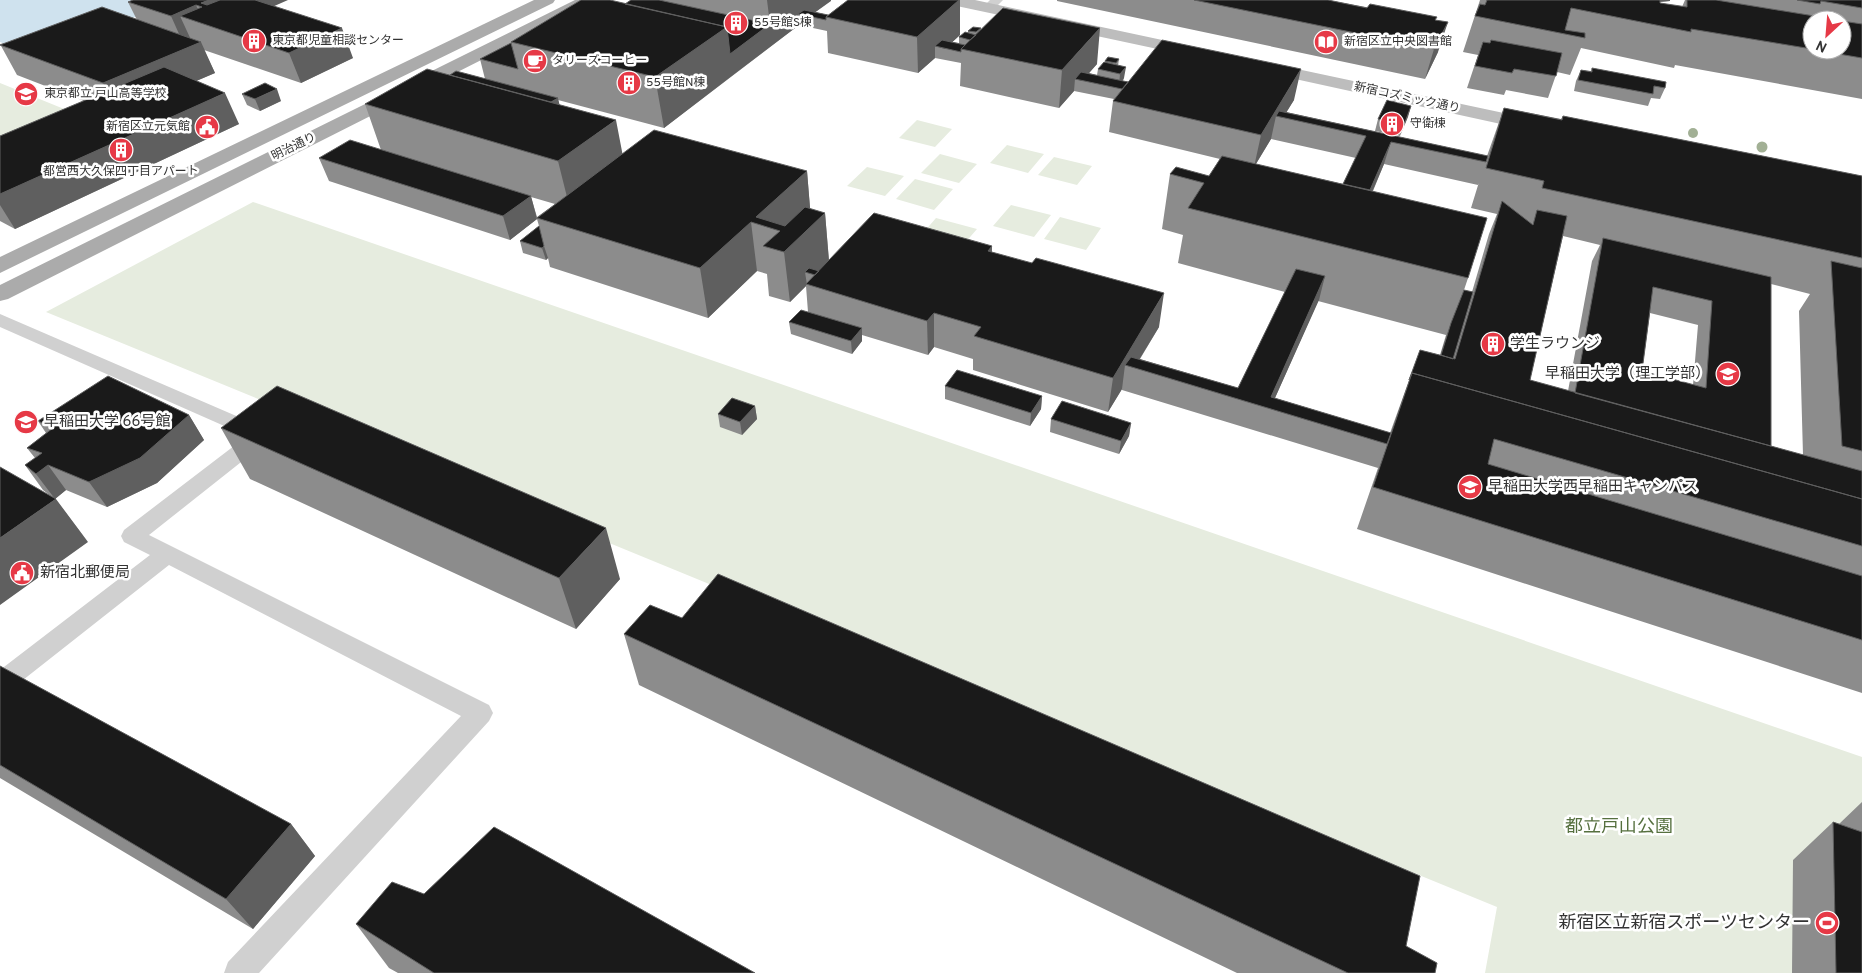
<svg xmlns="http://www.w3.org/2000/svg" width="1862" height="973" font-family="Overpass,'Noto Sans JP',sans-serif">
	<style>
		.green { fill: #e6ecdf }
		.water { fill: #cfe2ee }
		.lines { fill: none; stroke-linecap: round; stroke-linejoin: round }
		.lane { fill: #d0d0d0; fill-rule: evenodd }
		.secondary { fill: #bdbdbd; fill-rule: evenodd }
		.primary { fill: #ababab; fill-rule: evenodd }
		.tree { fill: #a2b095 }
		.wall { fill: #8c8c8c; fill-rule: evenodd }
		.shaded-wall { fill: #5f5f5f }
		.building { fill: #1a1a1a; stroke: #5f5f5f; fill-rule: evenodd }
		.labels { text-anchor: middle; dominant-baseline: central; stroke-width: 5; stroke-linejoin: round; paint-order: stroke }
		.far-poi-label { font-size: 12px; fill: #333; stroke: #fff; text-anchor: start }
		.far-street-label { font-size: 12px; fill: #333; stroke: #fff }
		.poi-label { font-size: 15px; fill: #333; stroke: #fff; text-anchor: start }
		.near-park-label { font-size: 18px; fill: #56703f; stroke: #fff }
		.near-poi-label { font-size: 18px; fill: #333; stroke: #fff; text-anchor: end }
	</style>
	<rect width="100%" height="100%" fill="#fff"/>
	<path class="green" d="M0,83L74,113L0,146Z
		M917,120L952,129L935,147L899,138Z
		M1007,145L1044,154L1028,173L990,163Z
		M940,154L977,164L959,183L921,173Z
		M1054,157L1092,166L1077,185L1038,175Z
		M867,167L904,176L885,196L847,186Z
		M915,179L953,189L934,210L896,199Z
		M253,202L1862,757V973H1485L1497,907L46,312Z
		M1011,205L1051,215L1034,237L993,226Z
		M1060,217L1101,228L1086,250L1044,239Z
		M936,218L977,229L958,251L917,240Z"/>
	<path class="water" d="M0,0H132L157,8L38,57L0,42Z"/>
	<g class="lines">
		<path class="lane" d="M990,0H1003L992,11H984L982,8Z
			M0,314L269,430L272,435L269,440L149,535L489,705L493,713L489,721L259,973H224L228,962L461,716L169,565L9,691L0,694V670L150,555L124,542L121,536L124,530L247,436L0,327Z"/>
		<path class="secondary" d="M944,0H975L1195,47L1201,48L1204,52L1201,56L1195,57L952,5Z
			M1264,62L1537,120L1544,122L1547,126L1544,130L1537,132L1258,71L1255,67L1258,63Z"/>
		<path class="primary" d="M534,0H555L553,3L0,273V257Z
			M575,0H596L594,3L8,299L0,301V285Z"/>
	</g>
	<g class="tree">
		<circle cx="1693" cy="133" r="5"/>
		<circle cx="1762" cy="147" r="5.5"/>
	</g>
	<path class="wall" d="M631,0H831L815,12L828,15L848,0H960V35L952,42L959,43V37L968,33V31L981,28V30L1097,64L1089,73L1097,75L1098,69L1105,63V61L1119,59L1118,66L1124,78L1123,81L1294,100L1286,112L1487,156L1504,108L1561,119L1563,116L1862,176V693L1357,529L1378,468L1122,390V389L1108,412L973,370V359L934,347L928,355L862,335V341L852,354L791,334L789,322L808,312L806,286L790,302L769,296L767,274L757,271L708,318L550,267L548,258L546,260L523,253L520,241L539,226L537,219L510,240L329,181L319,158L381,150L365,104L450,75L485,79L480,59L511,43V42L625,4ZM799,25L827,31L828,53L918,73L935,58L961,63L960,86L1059,108L1074,91L1114,99L1113,101L1109,132L1220,159L1209,176L1170,174L1162,229L1183,235L1178,263L1285,292L1238,388L1140,359L1159,327L992,252V246L829,260L825,213L810,209L807,171L622,154L559,105L558,100L664,128ZM1271,139L1356,158L1343,184L1256,164ZM1384,164L1478,185L1479,182L1471,208L1497,214L1489,234L1472,292L1464,290L1468,278L1373,191ZM531,197L555,204L537,217ZM1563,236L1600,245L1592,261L1568,391L1530,380ZM1771,284L1810,294L1799,311L1803,455L1771,446ZM1318,301L1446,335L1440,355L1420,350L1390,433L1275,398ZM1650,313L1698,325L1693,385L1642,371Z
		M1057,0H1328L1436,20L1438,52L1425,79L1057,1Z
		M1480,0H1670V1L1660,2V3L1682,7L1685,0H1684H1862V99L1675,65L1674,68L1581,48L1570,75L1557,72L1548,98L1506,90L1504,95L1467,88L1478,55L1463,52ZM1812,20H1842V50H1812Z
		M128,2L274,6L353,58L301,83L204,50L215,73L196,81L239,124L15,229L0,221V136L84,101L17,75L0,44L137,20Z
		M1592,68L1665,88L1660,99L1651,98L1648,106L1574,91L1576,81L1581,70L1591,71Z
		M242,94L281,101L260,111L247,105Z
		M1411,106L1400,136L1375,131L1378,119Z
		M945,386L1042,396L1041,409L1030,426L945,399Z
		M755,406L757,419L742,435L720,427L718,414Z
		M189,415L204,440L157,483L107,507L66,490L55,499L88,542L53,498L43,490L25,465L35,458L27,448L46,433L38,421Z
		M1051,419L1131,423L1129,436L1119,454L1050,432Z
		M221,428L620,579L576,629L250,479Z
		M682,618L1406,946L1435,973H1237L639,685L624,634Z
		M0,666L291,824L315,856L253,929L0,778Z
		M1862,802V973H1792L1793,860L1833,822L1839,824Z
		M424,894L755,973H398L389,968L356,924Z"/>
	<path class="shaded-wall" d="M209,0H288L220,30L201,3Z
		M767,0H831V1L810,16L798,14L799,25L733,75L730,54L770,24Z
		M959,0H960V35L945,49L935,46V58L918,73L917,37Z
		M1659,0H1670V1L1658,2Z
		M196,5L204,24L180,16L192,42L184,45L171,16Z
		M1448,22L1438,52L1425,79L1434,49Z
		M727,27L733,75L664,128L655,77Z
		M342,28L353,58L301,83L289,53Z
		M1100,28L1097,64L1082,81L1075,79L1074,91L1059,108L1062,70Z
		M201,42L215,73L119,114L103,83Z
		M1126,67L1124,78L1119,85L1120,74Z
		M1301,69L1294,100L1283,118L1276,116L1271,139L1254,167L1261,135Z
		M277,89L281,101L260,111L255,99Z
		M225,93L239,124L15,229L0,205V194Z
		M558,98L563,120L541,109Z
		M1411,106L1408,117L1400,136L1404,125Z
		M616,120L625,167L570,209L558,161Z
		M1391,142L1384,164L1350,244L1356,221Z
		M807,171L811,219L780,231L756,217Z
		M531,196L537,219L510,240L503,216Z
		M825,213L829,262L816,275L805,272L807,285L806,284V286L790,302L784,252Z
		M751,222L757,271L708,318L700,268Z
		M544,246L548,258L546,260L542,248Z
		M992,246L991,279L988,251Z
		M1325,276L1319,300L1270,409L1271,397Z
		M1164,293L1159,327L1134,368L1125,365L1122,389L1108,412L1113,378Z
		M934,313V347L928,355L927,321Z
		M862,328V341L852,354L851,341Z
		M1042,396L1041,409L1030,426L1031,413Z
		M755,406L757,419L742,435L740,422Z
		M189,415L204,440L157,483L107,507L89,482Z
		M1131,423L1129,436L1119,454L1121,441Z
		M48,465L66,490L55,499L36,474Z
		M56,499L88,542L0,605V538Z
		M606,528L620,579L576,629L559,578Z
		M291,824L315,856L253,929L226,899Z"/>
	<path class="building" d="M133,0H209L201,3L207,5L220,0H255L342,28L289,53L180,16L202,7L196,5L171,16L128,2Z
		M581,0H610L727,27L655,77L511,42Z
		M631,0H659L770,24L730,54L727,27L625,4Z
		M848,0H959L917,37L826,17Z
		M1194,0H1328L1367,8L1370,4L1437,17L1435,20L1448,22L1434,49Z
		M1487,0H1660V3L1687,7V0H1716L1839,20H1812V49L1691,29V32L1571,8L1565,30L1585,33V38L1475,16L1480,4L1485,5Z
		M1797,0H1862V8L1821,1L1820,4Z
		M102,7L201,42L103,83L0,45Z
		M1003,8L1100,28L1062,70L961,49Z
		M804,10L828,15L826,17V20L798,14Z
		M1842,21L1862,24V58L1815,50H1842Z
		M973,27L981,28L976,32L968,31Z
		M965,32L976,35L970,40L959,37Z
		M942,40L965,45L961,49V52L935,46Z
		M1162,40L1301,69L1261,135L1113,101Z
		M1491,40L1562,53L1556,76L1514,69L1512,73L1475,66L1483,42L1490,43Z
		M511,43L518,69L480,59Z
		M1108,57L1119,59L1116,63L1105,61Z
		M1104,62L1126,67L1120,74L1098,69Z
		M164,67L225,93L0,194V136Z
		M1592,68L1666,82L1665,88L1654,86L1653,94L1578,80L1581,70L1592,72Z
		M427,69L616,120L558,161L365,104Z
		M456,71L558,98L551,102L450,75Z
		M1081,72L1128,82L1122,89L1075,79Z
		M265,83L277,89L255,99L242,94Z
		M1387,100L1411,106L1404,125L1378,119Z
		M1504,108L1562,120L1563,116L1862,176V258L1542,188L1544,181L1486,168Z
		M1279,111L1488,156L1486,162L1391,142L1370,190L1343,184L1366,136L1276,116Z
		M654,130L807,171L756,217L785,226L805,207L825,213L784,252L763,246L780,231L751,222L700,268L537,218Z
		M350,140L531,196L503,216L319,158Z
		M1222,156L1487,218L1468,278L1188,208L1204,183L1170,174L1176,167L1209,176Z
		M1502,201L1533,225L1537,210L1567,216L1530,380L1862,471V499L1412,373L1409,380L1420,350L1455,359Z
		M874,213L992,246L988,251L1032,263L1036,258L1164,293L1113,378L974,336L981,327L934,313L927,321L806,284Z
		M539,226L544,246L542,248L520,241Z
		M1603,238L1771,277V446L1575,393ZM1653,287L1712,301L1706,388L1642,371Z
		M1831,261L1862,268V451L1842,446Z
		M809,268L819,271L815,275L805,272Z
		M1296,269L1325,276L1271,397L1391,433L1387,444L1125,365L1131,357L1238,388Z
		M1464,290L1473,292L1453,359L1441,355L1451,323Z
		M801,310L862,328L851,341L789,322Z
		M957,370L1042,396L1031,413L945,386Z
		M1412,373L1862,499V546L1494,439L1488,464L1862,576V640L1373,487Z
		M108,376L189,415L140,458L89,482L48,465L36,474L25,465L42,453L27,448L53,428L38,421Z
		M277,386L606,528L559,578L221,428Z
		M732,398L755,406L740,422L718,414Z
		M1062,401L1131,423L1121,441L1051,419Z
		M0,467L56,499L0,538Z
		M718,574L1420,876L1406,946L1437,963L1435,973H1348L624,634L650,605L682,618Z
		M0,666L291,824L226,899L0,765Z
		M1833,822L1862,832V973H1836Z
		M494,827L755,973H434L356,924L392,882L424,894Z"/>
	<defs>
		<g id="building-disc" transform="scale(1.25)"><circle r="9.5" fill="#e63946" stroke="#fff"/><path d="M-4-6H4V6H1V3H-1V6H-4ZM-2.5-4.3h1.7v1.8h-1.7ZM.8-4.3h1.7v1.8H.8ZM-2.5-1h1.7V.8h-1.7ZM.8-1h1.7V.8H.8Z" fill="#fff"/></g>
		<g id="library-disc" transform="scale(1.25)"><circle r="9.5" fill="#e63946" stroke="#fff"/><path d="M-6-4Q-3-5.5-.7-3.5V5Q-3 3-6 4ZM6-4Q3-5.5 .7-3.5V5Q3 3 6 4Z" fill="#fff"/></g>
		<g id="cafe-disc" transform="scale(1.25)"><circle r="9.5" fill="#e63946" stroke="#fff"/><path d="M-5.5-4.5H6V0H3Q3 3.5 0 3.5H-2.5Q-5.5 3.5-5.5 0ZM3-3.2v2h1.7v-2ZM-6 4.5H4V6H-6Z" fill="#fff"/></g>
		<g id="school-disc" transform="scale(1.25)"><circle r="9.5" fill="#e63946" stroke="#fff"/><path d="M0-5L7-2L0 1L-7-2ZM-4 1L0 2.5L4 1V4Q0 6-4 4Z" fill="#fff"/></g>
		<g id="civic-disc" transform="scale(1.25)"><circle r="9.5" fill="#e63946" stroke="#fff"/><path d="M-.6-6.5H3V-4.5H.6V-3L4-1V1h2V6H-6V1h2V-1L-.6-3ZM-1.2 2.5V6h2.4V2.5Z" fill="#fff"/></g>
		<g id="university-disc" transform="scale(1.25)"><circle r="9.5" fill="#e63946" stroke="#fff"/><path d="M0-5L7-2L0 1L-7-2ZM-4 1L0 2.5L4 1V4Q0 6-4 4Z" fill="#fff"/></g>
		<g id="stadium-disc" transform="scale(1.25)"><circle r="9.5" fill="#e63946" stroke="#fff"/><path d="M0-5a6.5 5 0 1 0 0 10a6.5 5 0 1 0 0-10ZM-3.5-1.8h7v3.6h-7Z" fill="#fff"/></g>
	</defs>
	<g fill-rule="evenodd">
		<use href="#building-disc" x="736" y="23"/>
		<use href="#building-disc" x="254" y="41"/>
		<use href="#library-disc" x="1326" y="42"/>
		<use href="#cafe-disc" x="535" y="61"/>
		<use href="#building-disc" x="629" y="83"/>
		<use href="#school-disc" x="26" y="94"/>
		<use href="#building-disc" x="1392" y="124"/>
		<use href="#civic-disc" x="207" y="127"/>
		<use href="#building-disc" x="121" y="150"/>
		<use href="#building-disc" x="1493" y="344"/>
		<use href="#university-disc" x="1728" y="374"/>
		<use href="#university-disc" x="26" y="422"/>
		<use href="#university-disc" x="1470" y="487"/>
		<use href="#civic-disc" x="22" y="573"/>
		<use href="#stadium-disc" x="1827" y="923"/>
	</g>
	<g class="labels">
		<g class="far-poi-label">
			<text x="754" y="23">55号館S棟</text>
			<text x="272" y="41">東京都児童相談センター</text>
			<text x="1344" y="42">新宿区立中央図書館</text>
			<text x="552" y="61">タリーズコーヒー</text>
			<text x="646" y="83">55号館N棟</text>
			<text x="44" y="94">東京都立 戸山高等学校</text>
			<text x="1410" y="124">守衛棟</text>
			<text x="190" y="127" text-anchor="end">新宿区立元気館</text>
			<text x="121" y="172" text-anchor="middle">都営西大久保四丁目アパート</text>
		</g>
		<g class="far-street-label">
			<text transform="translate(1407 98) rotate(12)">新宿コズミック通り</text>
			<text transform="translate(294 147) rotate(-26)">明治通り</text>
		</g>
		<g class="poi-label">
			<text x="1510" y="344">学生ラウンジ</text>
			<text x="1710" y="374" text-anchor="end">早稲田大学（理工学部）</text>
			<text x="44" y="422">早稲田大学 66号館</text>
			<text x="1488" y="487">早稲田大学西早稲田キャンパス</text>
			<text x="40" y="573">新宿北郵便局</text>
		</g>
		<g class="near-park-label">
			<text x="1619" y="827">都立戸山公園</text>
		</g>
		<g class="near-poi-label">
			<text x="1810" y="923">新宿区立新宿スポーツセンター</text>
		</g>
	</g>
	<g transform="translate(1827 35) rotate(206)"><circle r="24" fill="#ffffff" stroke="#adadad"/>
	<path d="M0-4L9 19L0 12L-9 19Z" fill="#e63946"/>
	<text y="-8" font-size="14" font-weight="bold" text-anchor="middle" fill="#333333">N</text>
	</g>
</svg>
